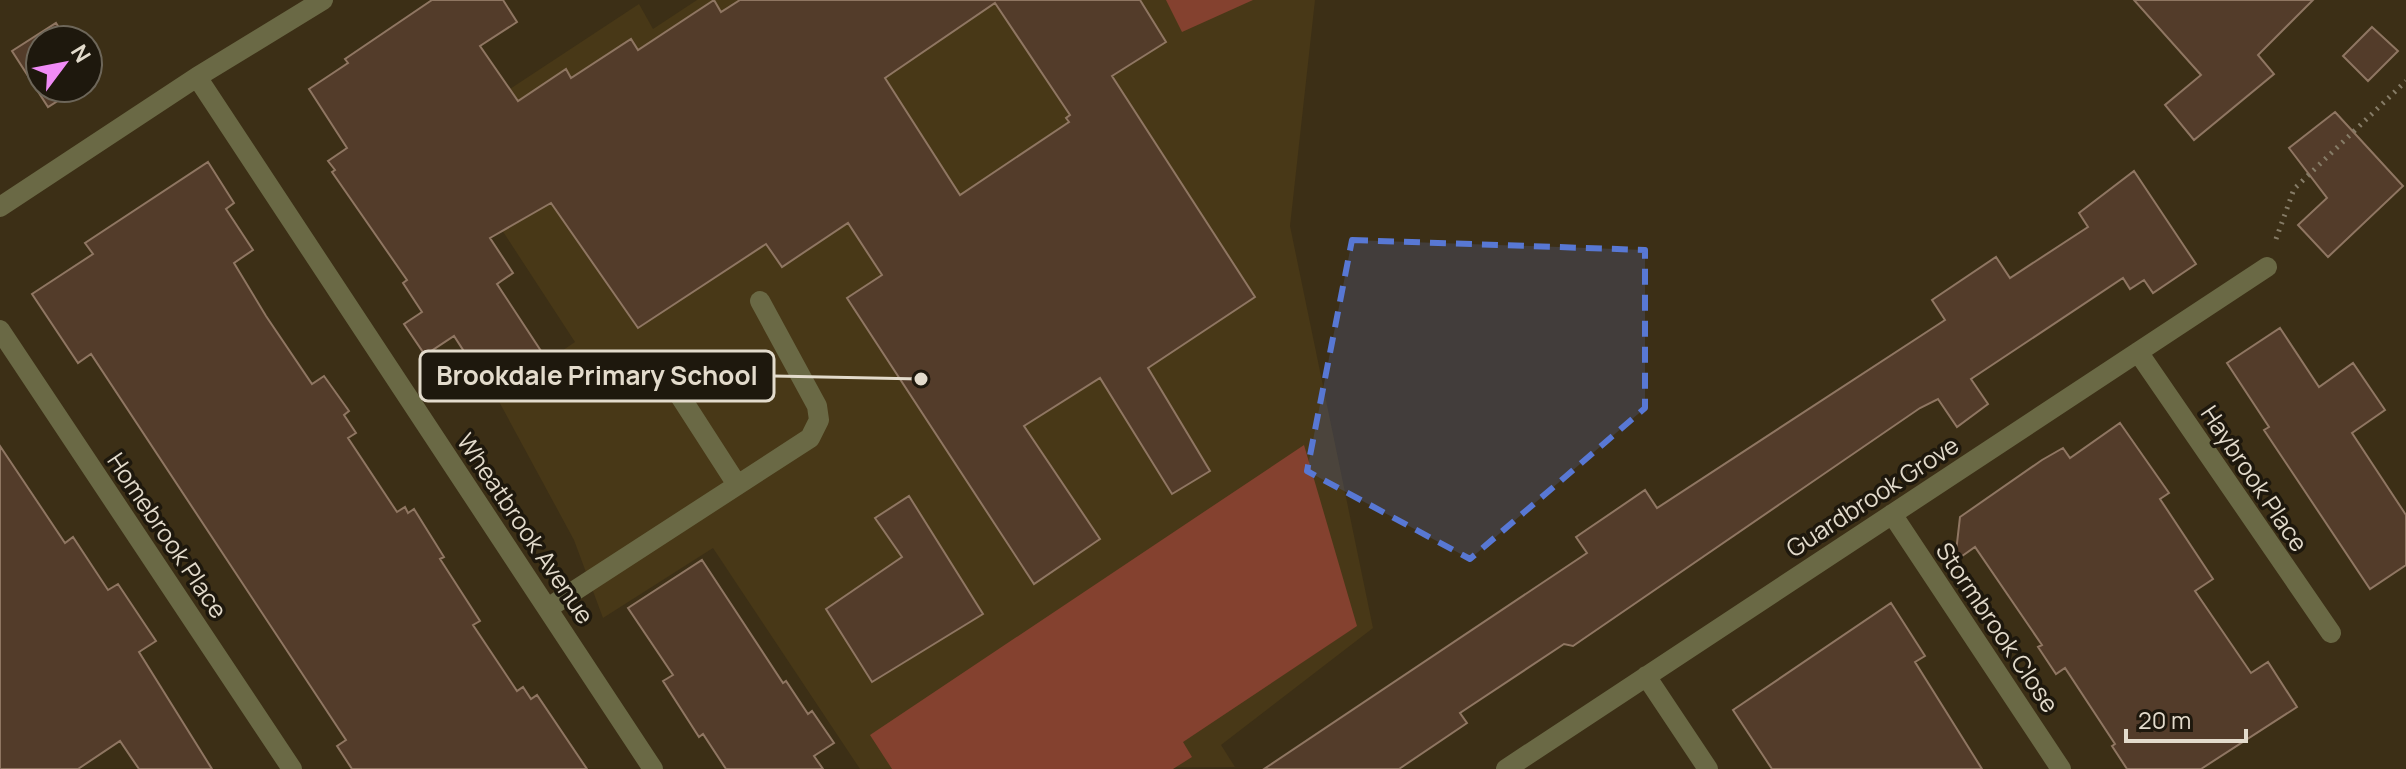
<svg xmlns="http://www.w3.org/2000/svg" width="2406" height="769" font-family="Manrope,sans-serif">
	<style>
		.built { fill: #483817 }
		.green { fill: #84412f }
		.building { fill: #533c2a; stroke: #8f7662; stroke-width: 2; fill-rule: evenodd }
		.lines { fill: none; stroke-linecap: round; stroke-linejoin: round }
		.path { stroke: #867c67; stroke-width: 5; stroke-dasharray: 2 6; stroke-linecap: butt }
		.minor { stroke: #6a6945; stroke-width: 20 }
		.marked { fill: #5878d4; fill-opacity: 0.2; stroke: #5878d4; stroke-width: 6; stroke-dasharray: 16 10; stroke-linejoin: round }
		.labels { text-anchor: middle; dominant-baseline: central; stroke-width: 7; stroke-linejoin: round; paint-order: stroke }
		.street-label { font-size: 24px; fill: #e3dbcc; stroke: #1e180d }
		.leader { fill: none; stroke: #e3dbcc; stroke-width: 3 }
		.callout-dot { fill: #e3dbcc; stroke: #1e180d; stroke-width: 3 }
		.callout { fill: #1e180d; stroke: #e3dbcc; stroke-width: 3 }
		.callout-label { font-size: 26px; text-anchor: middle; font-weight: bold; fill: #e3dbcc }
	</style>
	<rect width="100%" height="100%" fill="#3c2f16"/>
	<path class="built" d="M697,0H1315L1290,226L1373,628L1221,745L1235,767L860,769L713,548L603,618L574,540L496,396L575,342L440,135L639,4L653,29Z"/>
	<path class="green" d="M1166,0H1253L1182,32Z
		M1304,445L1357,626L1183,742L1192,757L1173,769H892L870,735Z"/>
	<path class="building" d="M432,0H503L517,22L480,46L518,101L566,69L571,78L631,39L638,50L714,0L721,12L740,0H1140L1166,42L1112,76L1255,297L1148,368L1210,471L1172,494L1100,378L1024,426L1100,539L1034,584L847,298L882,275L848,223L782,267L766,244L638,328L551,203L490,238L513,273L497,284L543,354L489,390L454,336L425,355L404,324L422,312L403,283L407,280L332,172L335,170L328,161L347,148L309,89L348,63L345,59ZM995,3L1070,115L1066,118L1069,122L960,195L885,78Z
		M2134,0H2313L2258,55L2274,74L2194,140L2165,105L2201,75Z
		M56,23L67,40H40V88H78L48,107L12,51Z
		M2372,27L2398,51L2368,81L2343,56Z
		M2335,112L2403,186L2328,257L2298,225L2327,198L2289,148Z
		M208,162L234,203L226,209L253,250L234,263L266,316L312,384L324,376L349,411L344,415L356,433L348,438L397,512L405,507L408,513L414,509L444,557L440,559L480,621L473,625L517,691L523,687L531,699L537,695L587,769H352L337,746L346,740L91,354L78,363L32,294L93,254L85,243Z
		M2134,171L2196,264L2153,293L2144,280L2130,289L2123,278L1971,379L1988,404L1957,427L1938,399L1920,408L1573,646L1564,644L1460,713L1467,723L1399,769H1264L1587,553L1576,537L1645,490L1657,508L1945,320L1932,300L1996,257L2010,278L2088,227L2079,213Z
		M2280,328L2319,387L2353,363L2385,410L2352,433L2406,515V565L2370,589L2264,430L2269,427L2227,363Z
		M2120,423L2169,493L2160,499L2213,579L2195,591L2251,673L2268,662L2297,707L2201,769H2127L2112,746L2115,744L2065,668L2056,674L2038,647L2042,645L1975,547L1955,561L1960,517L2042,460L2063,448L2070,458Z
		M0,446L65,543L73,537L108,590L118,584L156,641L139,652L212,769H139L120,741L78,769H0Z
		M909,496L983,614L872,682L826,609L902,557L875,518Z
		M702,560L783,683L786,681L808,714L812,711L834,743L814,756L823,769H726L703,734L699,737L663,681L673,675L628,608Z
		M1891,603L1925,656L1915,662L1982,769H1772L1733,710Z"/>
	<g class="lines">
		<path class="path" d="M2276,239L2294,189L2406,81"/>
		<path class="minor" d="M197,77L653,769
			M0,207L197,77L323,0
			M0,330L292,769
			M2138,352L2331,633
			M660,365L736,483
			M1892,514L2061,769
			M548,608L810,438L819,420L817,406L760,301
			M1646,676L1708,769
			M1506,769L2267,267"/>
	</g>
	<path class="marked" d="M1352,240L1645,250V408L1470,559L1307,471Z"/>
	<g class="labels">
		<g class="street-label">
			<text transform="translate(2255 478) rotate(56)">Haybrook Place</text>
			<text transform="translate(1872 496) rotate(-33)">Guardbrook Grove</text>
			<text transform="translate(526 528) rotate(56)">Wheatbrook Avenue</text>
			<text transform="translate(168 535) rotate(56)">Homebrook Place</text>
			<text transform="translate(1998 627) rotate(56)">Stormbrook Close</text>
		</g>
	</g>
	<path class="leader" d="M921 379L774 376"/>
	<circle class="callout-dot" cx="921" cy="379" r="8"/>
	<rect class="callout" x="420" y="351" width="354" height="50" rx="8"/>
	<g class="callout-label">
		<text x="597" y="385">Brookdale Primary School</text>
	</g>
	<g transform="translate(64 64) rotate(58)"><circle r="38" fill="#1e180d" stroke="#6d6659" stroke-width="2"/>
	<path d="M0-6L14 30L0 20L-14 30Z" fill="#f08bf6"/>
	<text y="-12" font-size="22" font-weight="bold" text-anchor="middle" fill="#e3dbcc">N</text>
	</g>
	<path d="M2126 729v12h120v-12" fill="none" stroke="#e3dbcc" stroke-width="4"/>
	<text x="2138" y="729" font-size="24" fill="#e3dbcc" stroke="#1e180d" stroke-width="6" paint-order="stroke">20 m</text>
</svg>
